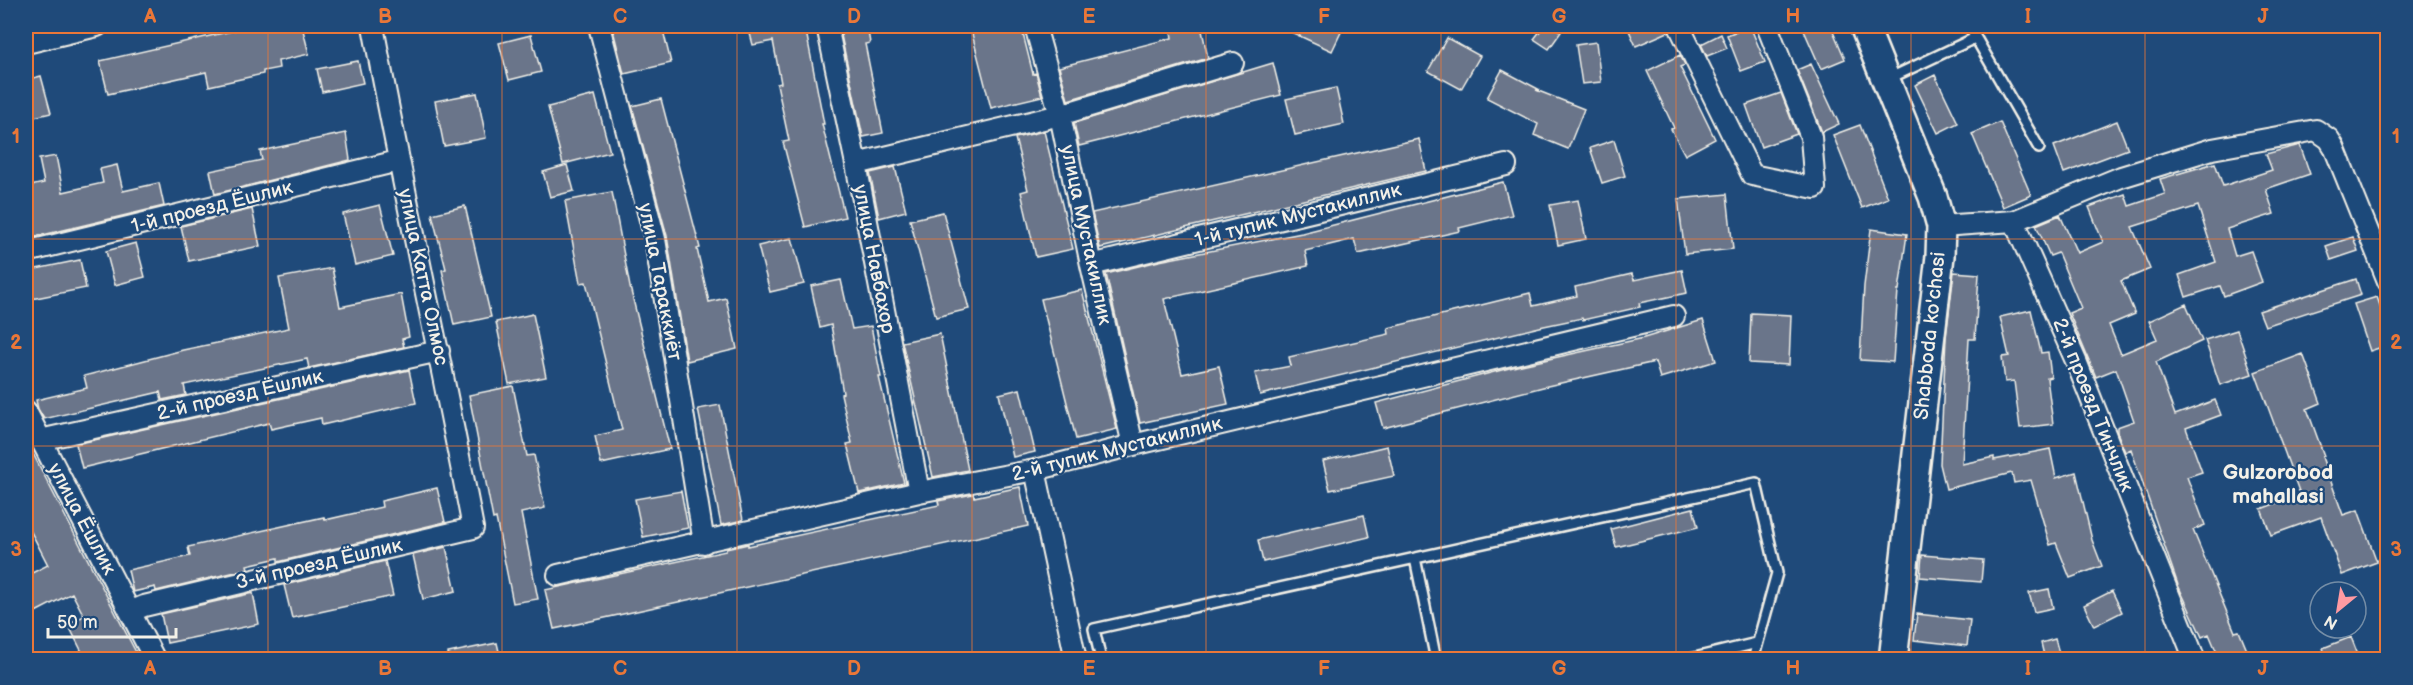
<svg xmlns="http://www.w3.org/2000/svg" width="2413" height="685" font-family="'Balsamiq Sans',sans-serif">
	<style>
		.building { fill: #6a758a; stroke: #f4f1e8; stroke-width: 1.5 }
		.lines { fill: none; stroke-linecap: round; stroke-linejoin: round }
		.lane-casing { stroke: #f4f1e8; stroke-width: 14 }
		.street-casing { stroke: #f4f1e8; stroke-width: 24 }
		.secondary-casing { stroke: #f4f1e8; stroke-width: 32 }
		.lane { stroke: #1f4a7a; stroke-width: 9 }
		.street { stroke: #1f4a7a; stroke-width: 20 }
		.secondary { stroke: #1f4a7a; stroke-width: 27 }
		.grid { fill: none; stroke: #ea7738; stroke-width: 1.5; stroke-opacity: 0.55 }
		.labels { text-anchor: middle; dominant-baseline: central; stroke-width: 4.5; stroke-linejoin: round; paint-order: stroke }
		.street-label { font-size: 20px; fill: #f4f1e8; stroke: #1f4a7a }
		.neighbourhood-label { font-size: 21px; font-weight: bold; fill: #f4f1e8; stroke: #1f4a7a }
		.neatline { fill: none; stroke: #ea7738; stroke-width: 2 }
		.grid-label { font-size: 20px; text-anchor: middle; font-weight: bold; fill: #ea7738 }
	</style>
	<rect width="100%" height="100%" fill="#1f4a7a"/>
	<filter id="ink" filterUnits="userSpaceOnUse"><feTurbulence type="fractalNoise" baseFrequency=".0167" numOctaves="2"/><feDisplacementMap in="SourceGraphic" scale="12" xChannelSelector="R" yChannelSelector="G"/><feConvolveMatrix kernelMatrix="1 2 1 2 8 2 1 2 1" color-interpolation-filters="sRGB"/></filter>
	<g filter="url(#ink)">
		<path class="building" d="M254,26H302L309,54L278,61L279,68L263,71V74L209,86L206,72L108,94L100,61Z
			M612,26H662L671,63L624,74Z
			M748,26H805L824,124H822L845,217L805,227L783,142L789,141L777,84L781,83L773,41L753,45Z
			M839,26H867L870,43L865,44L883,133L863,137Z
			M970,26H1021L1033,74L1036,73L1042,96L991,108Z
			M1170,26H1201L1208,58L1068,100L1059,67L1172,38Z
			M1278,26H1344L1332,51Z
			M1544,26H1552L1561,32L1549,49L1534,39Z
			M1627,26H1667L1668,32L1636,46Z
			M1750,26L1765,62L1741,71L1727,35Z
			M1802,26H1831L1845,59L1821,69Z
			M1721,34L1727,48L1707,56L1701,44Z
			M531,35L541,72L509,80L499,43Z
			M1447,38L1480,56L1461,89L1428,71Z
			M1596,42L1601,82L1582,84L1576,45Z
			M1680,55L1685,65L1680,67L1715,139L1685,155L1671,129L1674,128L1647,71Z
			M358,61L363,83L322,92L317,69Z
			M1273,63L1281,95L1079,146L1074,123Z
			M1811,64L1839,124L1822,132L1797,70Z
			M1502,70L1540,90H1536L1584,109L1568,149L1534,135L1538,124L1487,98Z
			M1935,75L1958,123L1938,133L1915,85Z
			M41,76L51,113L26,119V80Z
			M1336,88L1344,124L1295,135L1286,99Z
			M477,93L486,138L444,146L435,101Z
			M1781,93L1797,134L1761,147L1746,105Z
			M595,95L610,152L563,164L548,107Z
			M661,99L700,248L697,249L709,302L726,298L737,349L687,361L667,236L632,106Z
			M2117,121L2128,149L2064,173L2054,146Z
			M2000,122L2031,195L2003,207L1972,134Z
			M1860,125L1888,198L1862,208L1833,135Z
			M1044,131L1073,249L1036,257L1021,192L1028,190L1015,138Z
			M346,133L350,160L215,194L210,171L262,160L260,151Z
			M1419,139L1426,171L1100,248L1092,213Z
			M1614,140L1625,176L1602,183L1590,148Z
			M2300,145L2310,174L2266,189L2274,214L2227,229L2235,256L2251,251L2262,282L2224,296L2220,286L2186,297L2179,275L2216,262L2198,206L2132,227L2150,269L2121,281L2135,314L2109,325L2121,354L2157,339L2149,321L2186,304L2202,341L2156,362L2175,415L2215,400L2221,415L2186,428L2202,472L2187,477L2205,525L2193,530L2235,632L2239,631L2251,660H2220L2209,634L2202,637L2178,585L2131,449L2125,452L2117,432V427L2134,421L2116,369L2096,377L2069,313L2081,308L2058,253L2050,256L2036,225L2060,215L2077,253L2103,242L2089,207L2125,194L2129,206L2165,194L2160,179L2215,163L2223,186L2272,170L2266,154Z
			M56,156L63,192L103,183L100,169L117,165L123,191L159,183L164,206L26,239V187L44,183L39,159Z
			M567,165L574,191L550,197L543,172Z
			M895,167L906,211L879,218L870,173Z
			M1503,182L1512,215L1459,228L1460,231L1358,254L1354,239L1305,251L1308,266L1164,299L1182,374L1219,366L1228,404L1140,423L1106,274L1159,261L1302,233Z
			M612,192L630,287L670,449L601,464L595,436L622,430L586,282L580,283L565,201Z
			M1727,194L1733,249L1685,254L1678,199Z
			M1578,200L1586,239L1558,245L1550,205Z
			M380,205L393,256L355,265L343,214Z
			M465,206L491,317L454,325L442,270L446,269L432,214Z
			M252,209L260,246L189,261L181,226Z
			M943,212L969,309L936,317L910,220Z
			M1871,229L1907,234L1899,290H1898L1893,362L1860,360L1864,286Z
			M2353,237L2358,251L2331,260L2326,246Z
			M792,238L804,284L770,292L758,246Z
			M136,243L145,277L115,285L106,251Z
			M80,260L86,288L26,300V271Z
			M332,268L340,307L401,294L409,337L402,339L404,347L309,368L307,359L302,360L184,385L186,395L162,400L160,392L44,419L38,409L36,400L87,388L84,376L183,350L289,328L279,278Z
			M1682,270L1687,293L1639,303L1640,307L1583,320L1582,318L1544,326L1260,395L1255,373L1291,366L1289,357L1389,334L1388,328L1530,293L1533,306L1577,296L1575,287L1632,274L1634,280Z
			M1954,272L1979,274L1975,339H1969L1962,464L1994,457V460L2050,449L2056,478L2076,472L2092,540L2102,566L2070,578L2056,543L2050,545L2031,480L2014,483L2012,473L1946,489L1940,464L1946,338Z
			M2356,279L2361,295L2265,326L2259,311Z
			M841,280L852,329L871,326L881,377H879L904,483L859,493L847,444L852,443L841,394L843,393L831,325L820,328L811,286Z
			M1082,290L1117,429L1076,439L1041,299Z
			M2377,297L2388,328V345L2370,351L2354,304Z
			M2031,310L2041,353L2048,352L2051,377L2047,378L2053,424L2020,428L2014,381L2005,382L2002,357L2009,356L2000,317Z
			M1751,313L1791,315L1789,365L1749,363Z
			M533,314L546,377L509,384L496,322Z
			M1703,320L1716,361L1660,378L1655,362L1543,387L1383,428L1376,403L1517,366L1644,338Z
			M2237,330L2252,374L2220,385L2205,340Z
			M940,334L968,470L933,477L902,342Z
			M2303,354L2321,403L2307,409L2324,456L2322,457L2343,515L2358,510L2377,562L2342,575L2321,517L2271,535L2261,509L2300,494L2255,372Z
			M409,370L416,403L322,425L321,418L271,429L269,423L82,468L76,444Z
			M513,386L527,456L534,455L545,508L521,513L538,599L513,603L496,518L493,519L469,395Z
			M1020,389L1035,452L1013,457L999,394Z
			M720,405L743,520L721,525L698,409Z
			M26,440L65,516L140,660H86L68,624L84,616L72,593L26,617V576L48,565L26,522Z
			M1387,446L1394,476L1330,490L1323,461Z
			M1020,487L1028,526L554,629L545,590L726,551V549L748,544V546L939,505L938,501L973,494L974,497Z
			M437,488L445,522L278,562V558L247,565L248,569L156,591L155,587L133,592L128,570L190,556L188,547L324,517L325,520L382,507L381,501Z
			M681,491L688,528L643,537L635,499Z
			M1693,508L1698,527L1616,547L1611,529Z
			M1364,515L1369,537L1263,562L1258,540Z
			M446,547L456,591L423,599L413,555Z
			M1922,555L1983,560L1981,582L1920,577Z
			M385,561L393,596L292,618L284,585Z
			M2049,589L2053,608L2034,612L2029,593Z
			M2112,591L2122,612L2094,626L2084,605Z
			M253,593L259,624L167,643L161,614Z
			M1917,614L1970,620L1967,646L1914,640Z
			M2351,637L2360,660H2327L2323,648Z
			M2055,639L2061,660H2045L2041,643Z
			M497,643L501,660H449L448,653Z"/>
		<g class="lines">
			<g class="lane-casing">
				<path id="lane" d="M1969,26L2039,148
					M1888,79L1975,38
					M1415,558L1436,660
					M1101,660L1094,629L1756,483L1777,573L1753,660
					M1686,660L1757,643"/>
			</g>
			<g class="street-casing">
				<path id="street" d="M599,26L655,239L704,543
					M827,26L856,164L919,492
					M1035,26L1060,115L1091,265L1133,445
					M1679,26L1752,175L1815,188L1811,137L1767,26
					M26,43L97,26
					M856,164L1060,115L1233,63
					M2014,221L2121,177L2212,149L2316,130L2329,139L2334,147L2388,281
					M1941,226L2014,221L2076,361L2195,660
					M26,252L398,161
					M1091,265L1506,165
					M26,411L155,660
					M40,440L439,351
					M1035,470L1076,660
					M558,575L919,492L1035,470L1133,445L1674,316
					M132,611L144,606L473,528C441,360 404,193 373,26"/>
			</g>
			<g class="secondary-casing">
				<path id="secondary" d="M1864,26L1933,197L1941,226L1940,256L1893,660"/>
			</g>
			<use href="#lane" class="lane"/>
			<use href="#street" class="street"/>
			<use href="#secondary" class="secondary"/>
		</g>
	</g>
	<path class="grid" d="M268,26V660M502,26V660M737,26V660M972,26V660M1206,26V660M1441,26V660M1676,26V660M1911,26V660M2145,26V660M26,239H2388M26,446H2388"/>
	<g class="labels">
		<g class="street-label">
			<text transform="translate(212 207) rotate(-14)">1-й проезд Ёшлик</text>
			<text transform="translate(1298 215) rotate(-14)">1-й тупик Мустакиллик</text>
			<text transform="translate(1086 235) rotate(78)">улица Мустакиллик</text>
			<text transform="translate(874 259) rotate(79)">улица Навбахор</text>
			<text transform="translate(423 277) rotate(78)">улица Катта Олмос</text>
			<text transform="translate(660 282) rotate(79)">улица Тараккиёт</text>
			<text transform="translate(1930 336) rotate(-84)">Shabboda ko'chasi</text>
			<text transform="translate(240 395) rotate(-13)">2-й проезд Ёшлик</text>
			<text transform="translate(2093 405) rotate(68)">2-й проезд Тинчлик</text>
			<text transform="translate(1117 449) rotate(-14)">2-й тупик Мустакиллик</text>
			<text transform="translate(82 519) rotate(62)">улица Ёшлик</text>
			<text transform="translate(319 564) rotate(-13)">3-й проезд Ёшлик</text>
		</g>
		<g class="neighbourhood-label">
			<text x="2278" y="472">Gulzorobod<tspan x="2278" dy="24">mahallasi</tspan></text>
		</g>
	</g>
	<rect width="2413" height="685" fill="none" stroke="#1f4a7a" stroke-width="66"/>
	<g transform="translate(2338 610) rotate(210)"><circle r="28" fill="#1f4a7a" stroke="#748da6" stroke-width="1.5"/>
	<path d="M0-4.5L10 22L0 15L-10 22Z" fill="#ff9aa2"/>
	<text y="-9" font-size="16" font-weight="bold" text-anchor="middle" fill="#f4f1e8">N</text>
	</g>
	<path d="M48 628v9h128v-9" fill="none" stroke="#f4f1e8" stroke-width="3"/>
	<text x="57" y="628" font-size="18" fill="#f4f1e8" stroke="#1f4a7a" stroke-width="4.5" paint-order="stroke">50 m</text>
	<rect x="33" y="33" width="2347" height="619" class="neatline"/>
	<g class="grid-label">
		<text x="150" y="23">A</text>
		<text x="385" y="23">B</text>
		<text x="620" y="23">C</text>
		<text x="854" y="23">D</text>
		<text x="1089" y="23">E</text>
		<text x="1324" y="23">F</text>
		<text x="1559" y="23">G</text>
		<text x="1793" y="23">H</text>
		<text x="2028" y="23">I</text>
		<text x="2263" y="23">J</text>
		<text x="16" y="143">1</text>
		<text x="2396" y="143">1</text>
		<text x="16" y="349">2</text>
		<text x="2396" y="349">2</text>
		<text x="16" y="556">3</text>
		<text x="2396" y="556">3</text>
		<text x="150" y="675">A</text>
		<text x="385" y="675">B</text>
		<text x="620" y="675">C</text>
		<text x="854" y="675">D</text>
		<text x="1089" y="675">E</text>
		<text x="1324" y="675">F</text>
		<text x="1559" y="675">G</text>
		<text x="1793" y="675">H</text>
		<text x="2028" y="675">I</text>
		<text x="2263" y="675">J</text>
	</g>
</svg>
